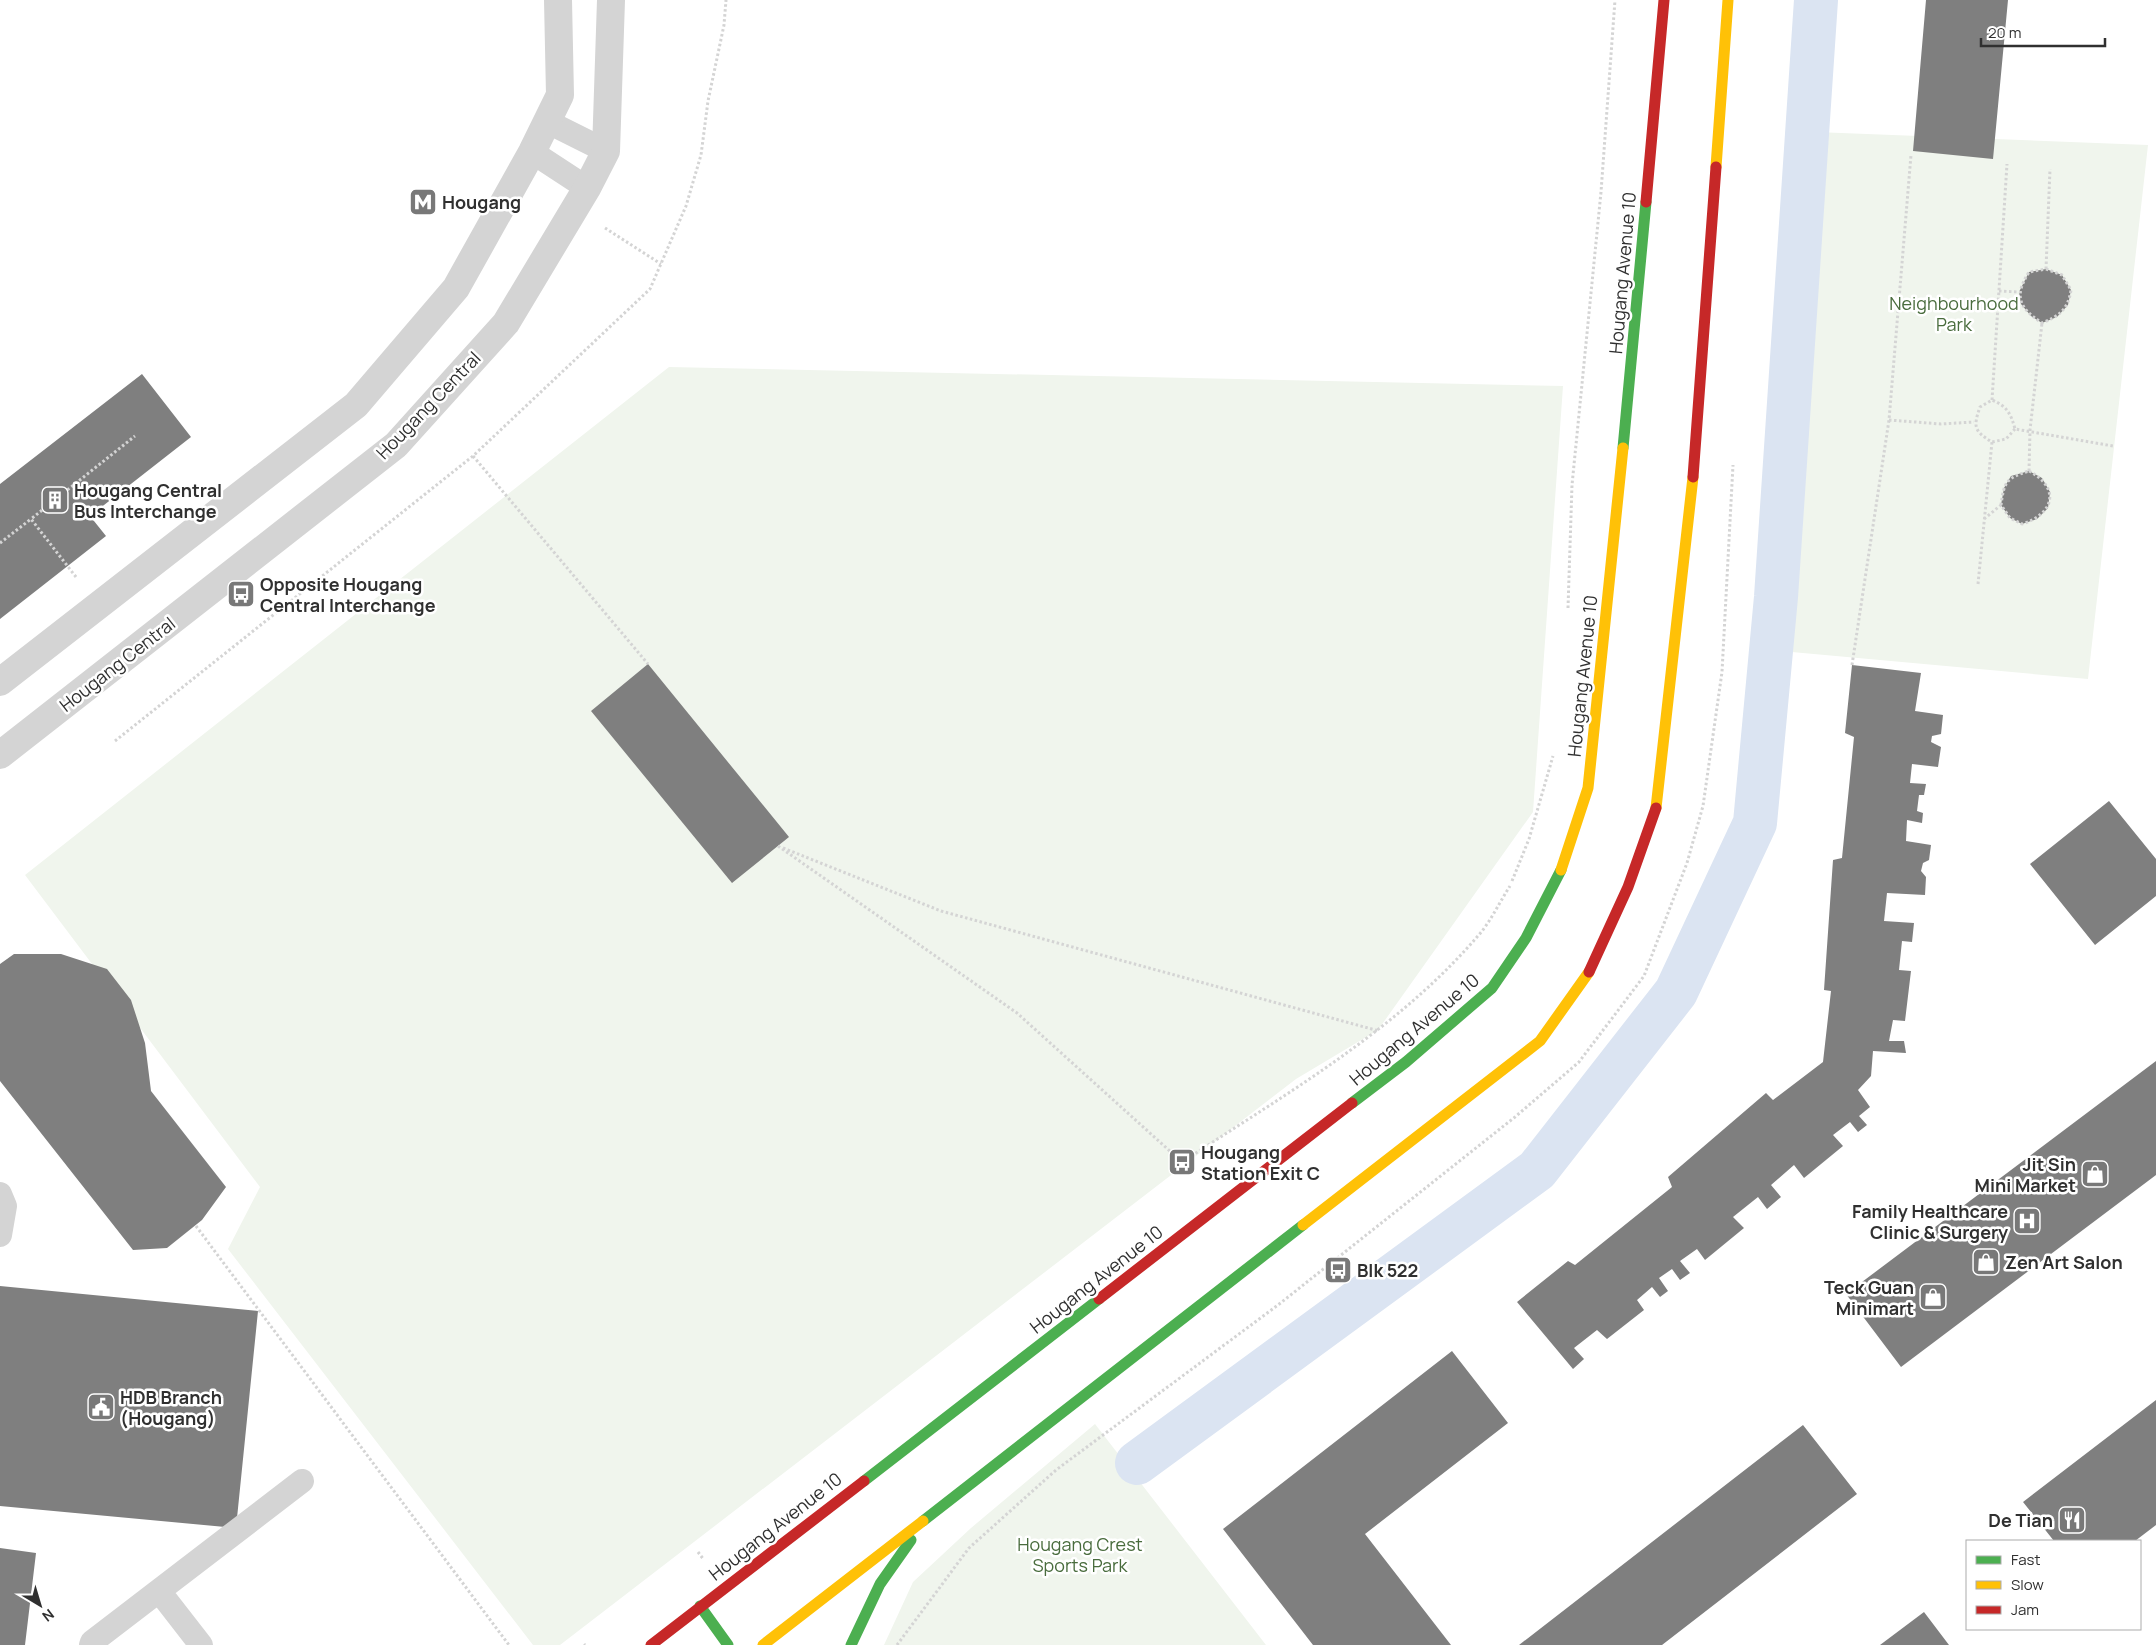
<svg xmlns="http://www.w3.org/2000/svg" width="2156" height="1645" font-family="Manrope,sans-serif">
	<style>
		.green { fill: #f0f5ed }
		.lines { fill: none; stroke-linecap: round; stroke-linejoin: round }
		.canal { stroke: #dbe4f2; stroke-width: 44 }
		.building { fill: #7f7f7f }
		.path { stroke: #d4d4d4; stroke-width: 3; stroke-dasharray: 2.5 2.5; stroke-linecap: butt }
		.lane { stroke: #d4d4d4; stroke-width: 24 }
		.street { stroke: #d4d4d4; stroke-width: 28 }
		.fast { stroke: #4caf50; stroke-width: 11 }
		.slow { stroke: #ffc107; stroke-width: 11 }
		.jam { stroke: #c62828; stroke-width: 11 }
		.labels { text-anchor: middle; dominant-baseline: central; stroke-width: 5; stroke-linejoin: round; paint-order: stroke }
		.poi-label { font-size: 18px; font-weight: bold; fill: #303030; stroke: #fff; text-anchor: start }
		.street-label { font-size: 18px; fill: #303030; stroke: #fff }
		.park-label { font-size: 18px; fill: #496c3d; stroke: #fff }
	</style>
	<rect width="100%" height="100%" fill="#fff"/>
	<path class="green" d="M1790,131L2148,145L2088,679L1758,649Z
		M669,367L1563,386L1533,812L1378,1030L1296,1079L560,1645H533L228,1249L260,1187L25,875Z
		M1095,1424L1266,1645H884L913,1582L971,1528Z"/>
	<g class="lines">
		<path class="canal" d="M1137,1463L1537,1170L1676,992L1755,823L1776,597L1816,0"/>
	</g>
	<path class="building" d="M1926,0H2008L1993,159L1913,151Z
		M2046,269L2062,275L2071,290L2068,305L2057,317L2042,323L2031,316L2021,304L2019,292L2029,272Z
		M142,374L191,437L90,516L106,536L0,619V484Z
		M2029,471L2042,478L2050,492L2048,508L2037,519L2022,524L2010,518L2001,505L2004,488L2011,476Z
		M648,664L789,837L732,883L591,711Z
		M1852,665L1921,673L1915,711L1943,715L1941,734L1932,736L1931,742L1941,747L1938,767L1912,764L1910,783L1926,784L1924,795H1919L1917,811L1923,813L1922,823L1907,820L1906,841L1931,845L1929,860L1923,863L1921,871L1926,877L1925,895L1887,893L1884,921L1914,923L1912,942L1902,941L1899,970L1911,971L1905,1021L1893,1020L1889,1041H1904L1906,1053L1873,1051L1871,1076L1858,1090L1870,1107L1859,1116L1867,1125L1858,1132L1850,1122L1833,1135L1843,1146L1804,1178L1794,1165L1771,1185L1781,1197L1767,1209L1758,1197L1733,1217L1744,1228L1705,1260L1697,1249L1680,1261L1690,1273L1680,1280L1672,1269L1659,1278L1668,1291L1660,1297L1652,1287L1637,1300L1644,1310L1607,1339L1597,1330L1574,1348L1584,1359L1573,1369L1517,1302L1568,1261L1575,1265L1672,1187L1668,1177L1766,1093L1773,1100L1823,1062L1831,991L1824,990L1833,860L1842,858L1854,737L1845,733Z
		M2109,801L2156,859V896L2095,945L2030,864Z
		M14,954H61L107,969L131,1000L145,1043L151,1091L226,1187L202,1220L167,1248L133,1250L0,1081V964Z
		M2156,1061V1175L1901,1367L1846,1294Z
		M0,1286L258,1311L236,1528L0,1506Z
		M1452,1351L1508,1423L1365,1534L1451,1645H1313L1223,1529Z
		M2156,1400V1525L2135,1541H2054L2023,1502Z
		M1803,1425L1857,1494L1662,1645H1519Z
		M0,1548L36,1553L25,1645H0Z
		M1924,1612L1949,1645H1880Z"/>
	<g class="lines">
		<path class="path" d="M605,228L661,264
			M2046,269L2062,275L2071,290C2068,310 2059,316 2042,323C2018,307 2014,296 2029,272Z
			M2046,269L2050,169
			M1999,291L2019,292
			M1992,400L2007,164
			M1889,420L1941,424L1974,422
			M2015,429L2006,439L1992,442C1974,431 1973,427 1980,407L1992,400C2007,406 2011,414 2015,429L2113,446
			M473,456L648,664
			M2029,471C2061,488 2054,514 2022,524L2010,518L2001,505C2004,482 2006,478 2029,471Z
			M2029,471L2030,430L2042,323
			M1984,519L2001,505
			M0,543L31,519
			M76,577L31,519L135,436
			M1978,584L1992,442
			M1568,608L1572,485L1601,192L1615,0
			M1852,665L1889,420L1911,155
			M115,741L473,456L650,289L686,206L701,155L708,101L724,25L726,0
			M778,846L1017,1013L1182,1162C1284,1095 1396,1031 1477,937C1490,923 1499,903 1510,886
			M783,848L941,911L1379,1031
			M1512,881L1529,839L1553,756
			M196,1226L509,1645
			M698,1552L704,1560
			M584,1644L585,1645
			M897,1645L969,1548L1056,1470L1278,1305L1515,1117L1579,1062L1644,976L1687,863L1703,806L1722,672L1733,465"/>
		<path class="lane" d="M548,122L606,151
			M532,152L587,188
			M0,1194L5,1206L0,1235
			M159,1591L201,1645
			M91,1645L92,1642L302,1481"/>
		<path class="street" d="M0,682L356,405L456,288L532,152L560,95L558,0
			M0,755L396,445L506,323L587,188L606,151L611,0"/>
		<path class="fast" d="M1623,448L1646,202
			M1352,1103L1406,1062L1492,988L1526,938L1561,870
			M864,1481L1099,1299
			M923,1521L1303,1225
			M700,1606L728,1645
			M851,1645L880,1584L911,1540"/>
		<path class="slow" d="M1716,167L1728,0
			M1656,808L1693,477
			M1561,870L1588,788L1623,448
			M1303,1225L1540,1041L1589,972
			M763,1645L923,1521"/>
		<path class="jam" d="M1646,202L1664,0
			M1693,477L1716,167
			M1589,972L1628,887L1656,808
			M1099,1299L1352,1103
			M651,1645L864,1481"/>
	</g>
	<defs>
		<g id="metro-square" transform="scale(1.4375)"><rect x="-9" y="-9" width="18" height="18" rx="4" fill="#787878" stroke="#fff"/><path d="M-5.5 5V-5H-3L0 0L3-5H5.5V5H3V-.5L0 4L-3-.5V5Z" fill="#fff"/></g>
		<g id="building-square" transform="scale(1.4375)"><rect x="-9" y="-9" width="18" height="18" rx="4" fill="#787878" stroke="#fff"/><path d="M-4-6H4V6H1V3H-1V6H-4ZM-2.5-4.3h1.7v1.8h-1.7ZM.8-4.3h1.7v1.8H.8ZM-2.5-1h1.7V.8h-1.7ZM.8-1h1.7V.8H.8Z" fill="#fff"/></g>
		<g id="bus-square" transform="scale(1.4375)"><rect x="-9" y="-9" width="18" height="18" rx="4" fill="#787878" stroke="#fff"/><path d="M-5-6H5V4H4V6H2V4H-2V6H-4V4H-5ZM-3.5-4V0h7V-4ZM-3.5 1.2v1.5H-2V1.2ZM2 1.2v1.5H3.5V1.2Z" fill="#fff"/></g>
		<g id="shop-square" transform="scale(1.4375)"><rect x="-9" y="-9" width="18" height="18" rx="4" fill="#787878" stroke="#fff"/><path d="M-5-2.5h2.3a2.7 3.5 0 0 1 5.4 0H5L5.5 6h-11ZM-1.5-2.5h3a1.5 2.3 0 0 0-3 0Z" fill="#fff"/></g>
		<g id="hospital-square" transform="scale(1.4375)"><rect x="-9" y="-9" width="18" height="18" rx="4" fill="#787878" stroke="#fff"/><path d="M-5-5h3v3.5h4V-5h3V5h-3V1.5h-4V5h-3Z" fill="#fff"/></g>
		<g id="civic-square" transform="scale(1.4375)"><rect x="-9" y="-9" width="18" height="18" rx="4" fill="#787878" stroke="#fff"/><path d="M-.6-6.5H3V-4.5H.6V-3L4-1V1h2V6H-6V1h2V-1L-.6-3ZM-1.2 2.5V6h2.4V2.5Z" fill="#fff"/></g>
		<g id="restaurant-square" transform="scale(1.4375)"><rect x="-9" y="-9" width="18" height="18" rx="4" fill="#787878" stroke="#fff"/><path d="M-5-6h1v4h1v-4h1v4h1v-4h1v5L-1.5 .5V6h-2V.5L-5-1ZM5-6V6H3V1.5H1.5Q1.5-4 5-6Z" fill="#fff"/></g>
	</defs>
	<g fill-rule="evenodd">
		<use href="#metro-square" x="423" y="202"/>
		<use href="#building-square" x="55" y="500"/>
		<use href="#bus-square" x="241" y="594"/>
		<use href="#bus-square" x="1182" y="1162"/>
		<use href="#shop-square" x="2095" y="1174"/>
		<use href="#hospital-square" x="2027" y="1221"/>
		<use href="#shop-square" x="1986" y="1262"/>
		<use href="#bus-square" x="1338" y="1270"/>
		<use href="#shop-square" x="1933" y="1297"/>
		<use href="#civic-square" x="101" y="1407"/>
		<use href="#restaurant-square" x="2072" y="1520"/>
	</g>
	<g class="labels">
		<g class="poi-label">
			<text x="442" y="202">Hougang</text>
			<text x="74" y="490">Hougang Central<tspan x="74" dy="21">Bus Interchange</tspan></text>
			<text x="260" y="584">Opposite Hougang<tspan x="260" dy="21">Central Interchange</tspan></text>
			<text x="1201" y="1152">Hougang<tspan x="1201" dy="21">Station Exit C</tspan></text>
			<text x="2076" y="1164" text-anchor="end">Jit Sin<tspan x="2076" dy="21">Mini Market</tspan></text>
			<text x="2008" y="1211" text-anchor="end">Family Healthcare<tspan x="2008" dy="21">Clinic &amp; Surgery</tspan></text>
			<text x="2005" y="1262">Zen Art Salon</text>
			<text x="1357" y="1270">Blk 522</text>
			<text x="1914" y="1287" text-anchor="end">Teck Guan<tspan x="1914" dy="21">Minimart</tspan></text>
			<text x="120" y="1397">HDB Branch<tspan x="120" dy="21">(Hougang)</tspan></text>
			<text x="2053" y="1520" text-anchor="end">De Tian</text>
		</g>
		<g class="street-label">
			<text transform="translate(1622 273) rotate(-85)">Hougang Avenue 10</text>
			<text transform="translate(428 405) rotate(-46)">Hougang Central</text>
			<text transform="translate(117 664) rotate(-38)">Hougang Central</text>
			<text transform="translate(1582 676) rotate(-84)">Hougang Avenue 10</text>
			<text transform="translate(1414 1029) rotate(-40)">Hougang Avenue 10</text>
			<text transform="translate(1096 1279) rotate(-38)">Hougang Avenue 10</text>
			<text transform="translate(775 1526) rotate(-38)">Hougang Avenue 10</text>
		</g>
		<g class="park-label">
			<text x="1954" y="303">Neighbourhood<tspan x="1954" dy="21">Park</tspan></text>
			<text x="1080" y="1544">Hougang Crest<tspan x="1080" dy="21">Sports Park</tspan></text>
		</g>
	</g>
	<rect x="1966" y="1540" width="175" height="90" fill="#ffffff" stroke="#acacac"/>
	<rect x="1976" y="1556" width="25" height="8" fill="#4caf50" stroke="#acacac"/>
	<text x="2011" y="1565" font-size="15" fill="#303030">Fast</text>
	<rect x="1976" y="1581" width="25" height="8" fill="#ffc107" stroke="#acacac"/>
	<text x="2011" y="1590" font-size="15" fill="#303030">Slow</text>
	<rect x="1976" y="1606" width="25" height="8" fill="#c62828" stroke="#acacac"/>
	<text x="2011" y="1615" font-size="15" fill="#303030">Jam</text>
	<g transform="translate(40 1605) rotate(142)" stroke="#ffffff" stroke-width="4" paint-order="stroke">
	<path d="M0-4L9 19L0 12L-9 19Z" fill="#303030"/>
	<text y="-8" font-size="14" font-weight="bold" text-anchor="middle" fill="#303030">N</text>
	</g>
	<path d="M1981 38v8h124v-8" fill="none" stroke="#303030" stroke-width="2.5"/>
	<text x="1988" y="38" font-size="15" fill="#303030" stroke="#ffffff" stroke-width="4" paint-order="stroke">20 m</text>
</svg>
